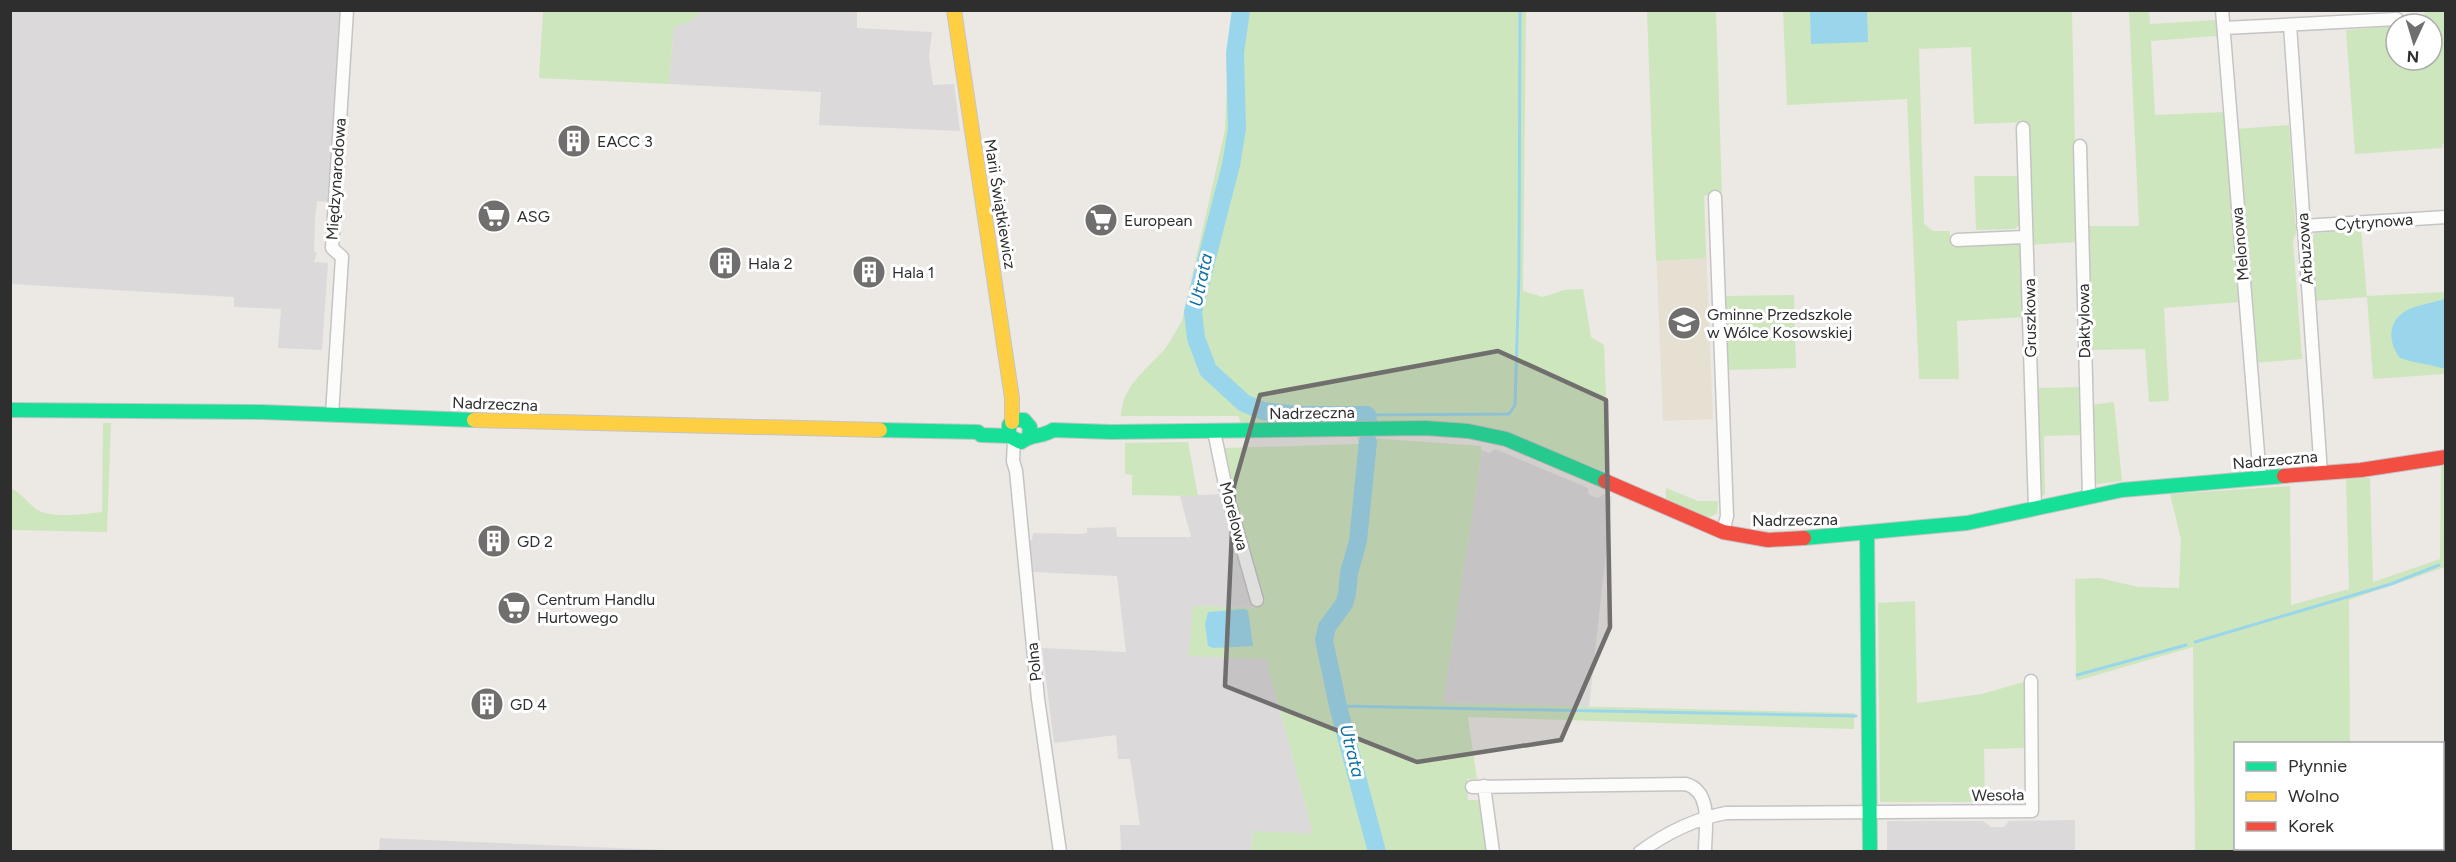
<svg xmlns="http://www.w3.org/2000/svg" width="2456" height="862" font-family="Figtree,sans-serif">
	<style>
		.industrial { fill: #dcd9db }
		.education { fill: #e6e0d3 }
		.green { fill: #cee6be }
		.water { fill: #99d6ec }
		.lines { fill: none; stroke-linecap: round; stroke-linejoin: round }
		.stream { stroke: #99d6ec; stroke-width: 3 }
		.river { stroke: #99d6ec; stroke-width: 18 }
		.street-casing { stroke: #c5c4c5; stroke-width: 15 }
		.fast-casing { stroke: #c5c4c5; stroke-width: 16 }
		.slow-casing { stroke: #c5c4c5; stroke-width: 16 }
		.jam-casing { stroke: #c5c4c5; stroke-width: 16 }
		.street { stroke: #fcfcfb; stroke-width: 12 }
		.fast { stroke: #16e098; stroke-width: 14 }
		.slow { stroke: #ffcf43; stroke-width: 14 }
		.jam { stroke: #f24e42; stroke-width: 14 }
		.marked { fill: #706f6e; fill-opacity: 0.2; stroke: #706f6e; stroke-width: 4.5; stroke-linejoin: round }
		.labels { text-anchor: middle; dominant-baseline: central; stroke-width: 6; stroke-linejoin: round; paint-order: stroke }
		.poi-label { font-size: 16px; fill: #2e2e2e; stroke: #fff; text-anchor: start }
		.street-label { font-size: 16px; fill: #2e2e2e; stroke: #fff }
		.water-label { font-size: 18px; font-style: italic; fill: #0d6fa3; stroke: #fff }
	</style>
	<rect width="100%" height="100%" fill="#ece8e4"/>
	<path class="industrial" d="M10,11H342L332,202L317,201L315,218L314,252H317L314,262L328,263L322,350L278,348L281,309L234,307V297L11,284Z
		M700,11H857V28L932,32L929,56L933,85L954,84L960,131L819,125L821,92L669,84L674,26L697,16Z
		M1495,449L1588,488V494L1594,497L1598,498L1604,494L1612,497L1589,707L1443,703L1482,451L1490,453Z
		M1223,494L1253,608L1193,606L1257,658L1266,659L1313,834L1253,832L1251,851H1121L1120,825H1140L1130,759H1118L1116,735L1054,743L1042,648L1126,652L1117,576L1033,572L1029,541L1032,540L1033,533L1080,534L1087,533V528L1116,527L1117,537H1191L1180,496Z
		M2075,820V851H1887V821H1983L1991,827H2004L2009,821Z
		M380,838L689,851L379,852Z"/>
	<path class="education" d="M1654,196H1704L1713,419L1663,421Z"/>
	<path class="green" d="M543,11V10L700,11C695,22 685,24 674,26L669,84L539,78Z
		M1232,11H1526L1523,291L1543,297L1564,290L1583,289L1591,337L1604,345L1609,473L1518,439L1241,423L1238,416H1121C1122,386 1145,371 1164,350C1171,341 1176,330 1182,321L1225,130L1228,56Z
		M1647,11H1716L1722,193L1704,196L1706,258L1656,261Z
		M1783,11H2072L2077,242L2029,245L2027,122L1974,124L1971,47L1919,49L1924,224L1933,231H1949L1953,245L2018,244L2023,248L2025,317L1957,321L1959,379H1919L1907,99L1787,105Z
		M2129,11H2149L2150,24L2217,20L2219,40L2215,36L2151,41L2155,115L2225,112L2241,302L2164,308L2169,401L2149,402L2145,349L2089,350L2086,226H2139Z
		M2424,11H2445V143L2443,144L2442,148L2355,154L2346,30L2396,26V60H2432V24H2418L2420,18L2425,16Z
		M2289,125L2296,234L2293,240L2302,359L2254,363L2236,129Z
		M1974,176H2019L2020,224L2015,229L1976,230Z
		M2361,230L2367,296L2445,292V374L2373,379L2367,297L2314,301L2309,240L2315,233Z
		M1794,295L1796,368L1728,370L1725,296Z
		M2081,387L2082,435L2044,436L2045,494L2038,499L2036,388Z
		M2114,402L2122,481L2098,484L2092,480L2090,405Z
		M103,423H111L107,532L11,530V488C21,493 27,502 36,509C50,519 85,514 102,512Z
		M1357,437L1481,446L1482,451L1443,703L1854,713V729L1468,717L1477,779H1467L1468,800H1480L1487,851H1251L1253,831L1313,834L1266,659L1189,656L1193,606L1253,608L1263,604L1233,495L1224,448L1359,444Z
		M1188,442L1198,496L1132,495V475L1125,474V443Z
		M2441,466H2445V567L2349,600L2350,743L2236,744V848H2351V851H2195L2193,647L2076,681L2075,579L2100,578L2138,587L2179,588L2181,539L2170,494L2290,486L2291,605L2349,589L2346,478H2370L2373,582L2440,559Z
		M1666,488L1698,501H1718L1717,514L1709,517L1666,504Z
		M1915,601L1917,703L1982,694L2024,682L2026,748L1984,749L1985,802H1880L1878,603Z"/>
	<path class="water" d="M1810,11H1867L1868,42L1811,44Z
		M2444,299V368C2438,368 2436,366 2430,365C2419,363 2411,362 2400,358C2386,340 2388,317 2412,308C2422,304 2433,303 2444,299Z
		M1245,609L1248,611L1253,646L1213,648L1208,646L1205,624L1208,612Z"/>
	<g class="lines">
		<path class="stream" d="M1367,415L1509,414L1515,405L1519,274L1520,10
			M2195,642L2391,584L2439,565
			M2077,675L2186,645
			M1338,706L1856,716"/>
		<path class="river" d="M1241,10L1235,53L1237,129L1231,165L1193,312L1196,338L1208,370L1244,403L1263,411L1299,415H1367L1368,421
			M1368,442L1358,541L1349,573L1347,594L1344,604L1327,627L1324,640L1338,706L1377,852"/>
		<g class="street-casing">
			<path id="street" d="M2222,10L2260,478
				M2290,25L2321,473
				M2224,28L2397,19
				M2023,128L2035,508
				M2080,146L2089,496
				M1715,197L1727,516L1723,532
				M2303,226L2446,217
				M1957,240L2025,237
				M332,415L342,257L332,248L347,10
				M1214,431L1227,494L1257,600
				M1014,440L1013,461L1016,471L1038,699L1060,852
				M1484,786L1493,852
				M1472,787L1686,784C1713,792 1705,829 1705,852
				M1640,852C1666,833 1694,819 1726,813L2032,811L2031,681"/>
		</g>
		<g class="fast-casing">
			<path id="fast" d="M10,410L261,412L474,420
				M880,430L978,432L981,435L1009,436
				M1029,436L1030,427L1024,420H1014L1009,425V436L1021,442C1032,434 1043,437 1053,430L1111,432L1425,428L1468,431L1506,439L1605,481
				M1867,533L1870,852
				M1804,538L1967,523L2122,490L2284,476"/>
		</g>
		<g class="slow-casing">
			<path id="slow" d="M954,10L1012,398V422
				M474,420L880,430"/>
		</g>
		<g class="jam-casing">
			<path id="jam" d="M2284,476L2361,470L2446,457
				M1605,481L1723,532L1768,540L1804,538"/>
		</g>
		<use href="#street" class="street"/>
		<use href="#fast" class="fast"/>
		<use href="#slow" class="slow"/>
		<use href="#jam" class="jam"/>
	</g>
	<path class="marked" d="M1498,351L1606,400L1610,627L1561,740L1417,762L1225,686L1234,486L1260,395Z"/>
	<defs>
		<g id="building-disc" transform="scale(1.725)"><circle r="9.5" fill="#706f6e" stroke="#fff"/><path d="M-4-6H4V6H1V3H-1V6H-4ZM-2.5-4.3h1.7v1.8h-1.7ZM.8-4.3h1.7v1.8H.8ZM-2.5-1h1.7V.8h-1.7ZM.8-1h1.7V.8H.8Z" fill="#fff"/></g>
		<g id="supermarket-disc" transform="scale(1.725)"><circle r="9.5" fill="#706f6e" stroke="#fff"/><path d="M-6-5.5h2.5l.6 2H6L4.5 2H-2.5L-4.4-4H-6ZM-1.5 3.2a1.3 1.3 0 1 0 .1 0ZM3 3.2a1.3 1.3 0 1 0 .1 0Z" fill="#fff"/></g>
		<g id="school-disc" transform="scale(1.725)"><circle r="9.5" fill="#706f6e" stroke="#fff"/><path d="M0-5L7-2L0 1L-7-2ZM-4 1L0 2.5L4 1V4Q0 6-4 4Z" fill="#fff"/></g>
	</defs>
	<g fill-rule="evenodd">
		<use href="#building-disc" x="574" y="141"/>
		<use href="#supermarket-disc" x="494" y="216"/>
		<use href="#supermarket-disc" x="1101" y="220"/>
		<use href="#building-disc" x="725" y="263"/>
		<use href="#building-disc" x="869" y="272"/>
		<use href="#school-disc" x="1684" y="323"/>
		<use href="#building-disc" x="494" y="541"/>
		<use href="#supermarket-disc" x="514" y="608"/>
		<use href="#building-disc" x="487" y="704"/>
	</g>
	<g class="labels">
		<g class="poi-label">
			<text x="597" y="141">EACC 3</text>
			<text x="517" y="216">ASG</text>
			<text x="1124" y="220">European</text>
			<text x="748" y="263">Hala 2</text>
			<text x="892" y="272">Hala 1</text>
			<text x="1707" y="314">Gminne Przedszkole<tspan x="1707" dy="18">w Wólce Kosowskiej</tspan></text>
			<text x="517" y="541">GD 2</text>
			<text x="537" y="599">Centrum Handlu<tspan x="537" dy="18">Hurtowego</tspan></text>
			<text x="510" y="704">GD 4</text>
		</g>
		<g class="street-label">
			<text transform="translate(336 179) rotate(-86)">Międzynarodowa</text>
			<text transform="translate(1000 204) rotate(81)">Marii Świątkiewicz</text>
			<text transform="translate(2374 222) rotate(-4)">Cytrynowa</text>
			<text transform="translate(2240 244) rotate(-95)">Melonowa</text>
			<text transform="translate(2305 249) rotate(-94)">Arbuzowa</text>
			<text transform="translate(2030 318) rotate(-91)">Gruszkowa</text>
			<text transform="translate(2084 321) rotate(-91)">Daktylowa</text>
			<text transform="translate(495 404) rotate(2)">Nadrzeczna</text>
			<text transform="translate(1312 413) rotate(-1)">Nadrzeczna</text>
			<text transform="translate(2275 460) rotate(-5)">Nadrzeczna</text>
			<text transform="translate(1234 516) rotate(75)">Morelowa</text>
			<text transform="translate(1795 520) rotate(-1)">Nadrzeczna</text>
			<text transform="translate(1034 662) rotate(-96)">Polna</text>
			<text transform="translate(1998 795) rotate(-1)">Wesoła</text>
		</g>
		<g class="water-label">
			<text transform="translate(1201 280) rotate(-78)">Utrata</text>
			<text transform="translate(1352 751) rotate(76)">Utrata</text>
		</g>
	</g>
	<rect width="2456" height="862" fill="none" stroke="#2e2e2e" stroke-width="24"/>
	<rect x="2234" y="742" width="210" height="108" fill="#ffffff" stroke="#ababab" stroke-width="1.5"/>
	<rect x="2246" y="762" width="30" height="9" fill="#16e098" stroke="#ababab" stroke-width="1.5"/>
	<text x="2288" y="772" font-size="18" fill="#2e2e2e">Płynnie</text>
	<rect x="2246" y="792" width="30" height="9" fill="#ffcf43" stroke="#ababab" stroke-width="1.5"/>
	<text x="2288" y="802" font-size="18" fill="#2e2e2e">Wolno</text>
	<rect x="2246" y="822" width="30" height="9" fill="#f24e42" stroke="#ababab" stroke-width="1.5"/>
	<text x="2288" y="832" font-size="18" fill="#2e2e2e">Korek</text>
	<g transform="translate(2414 42) rotate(184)"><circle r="28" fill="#ffffff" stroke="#ababab" stroke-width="1.5"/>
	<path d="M0-4.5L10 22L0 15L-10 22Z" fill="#706f6e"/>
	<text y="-9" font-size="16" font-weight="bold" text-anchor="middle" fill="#2e2e2e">N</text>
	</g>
</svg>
